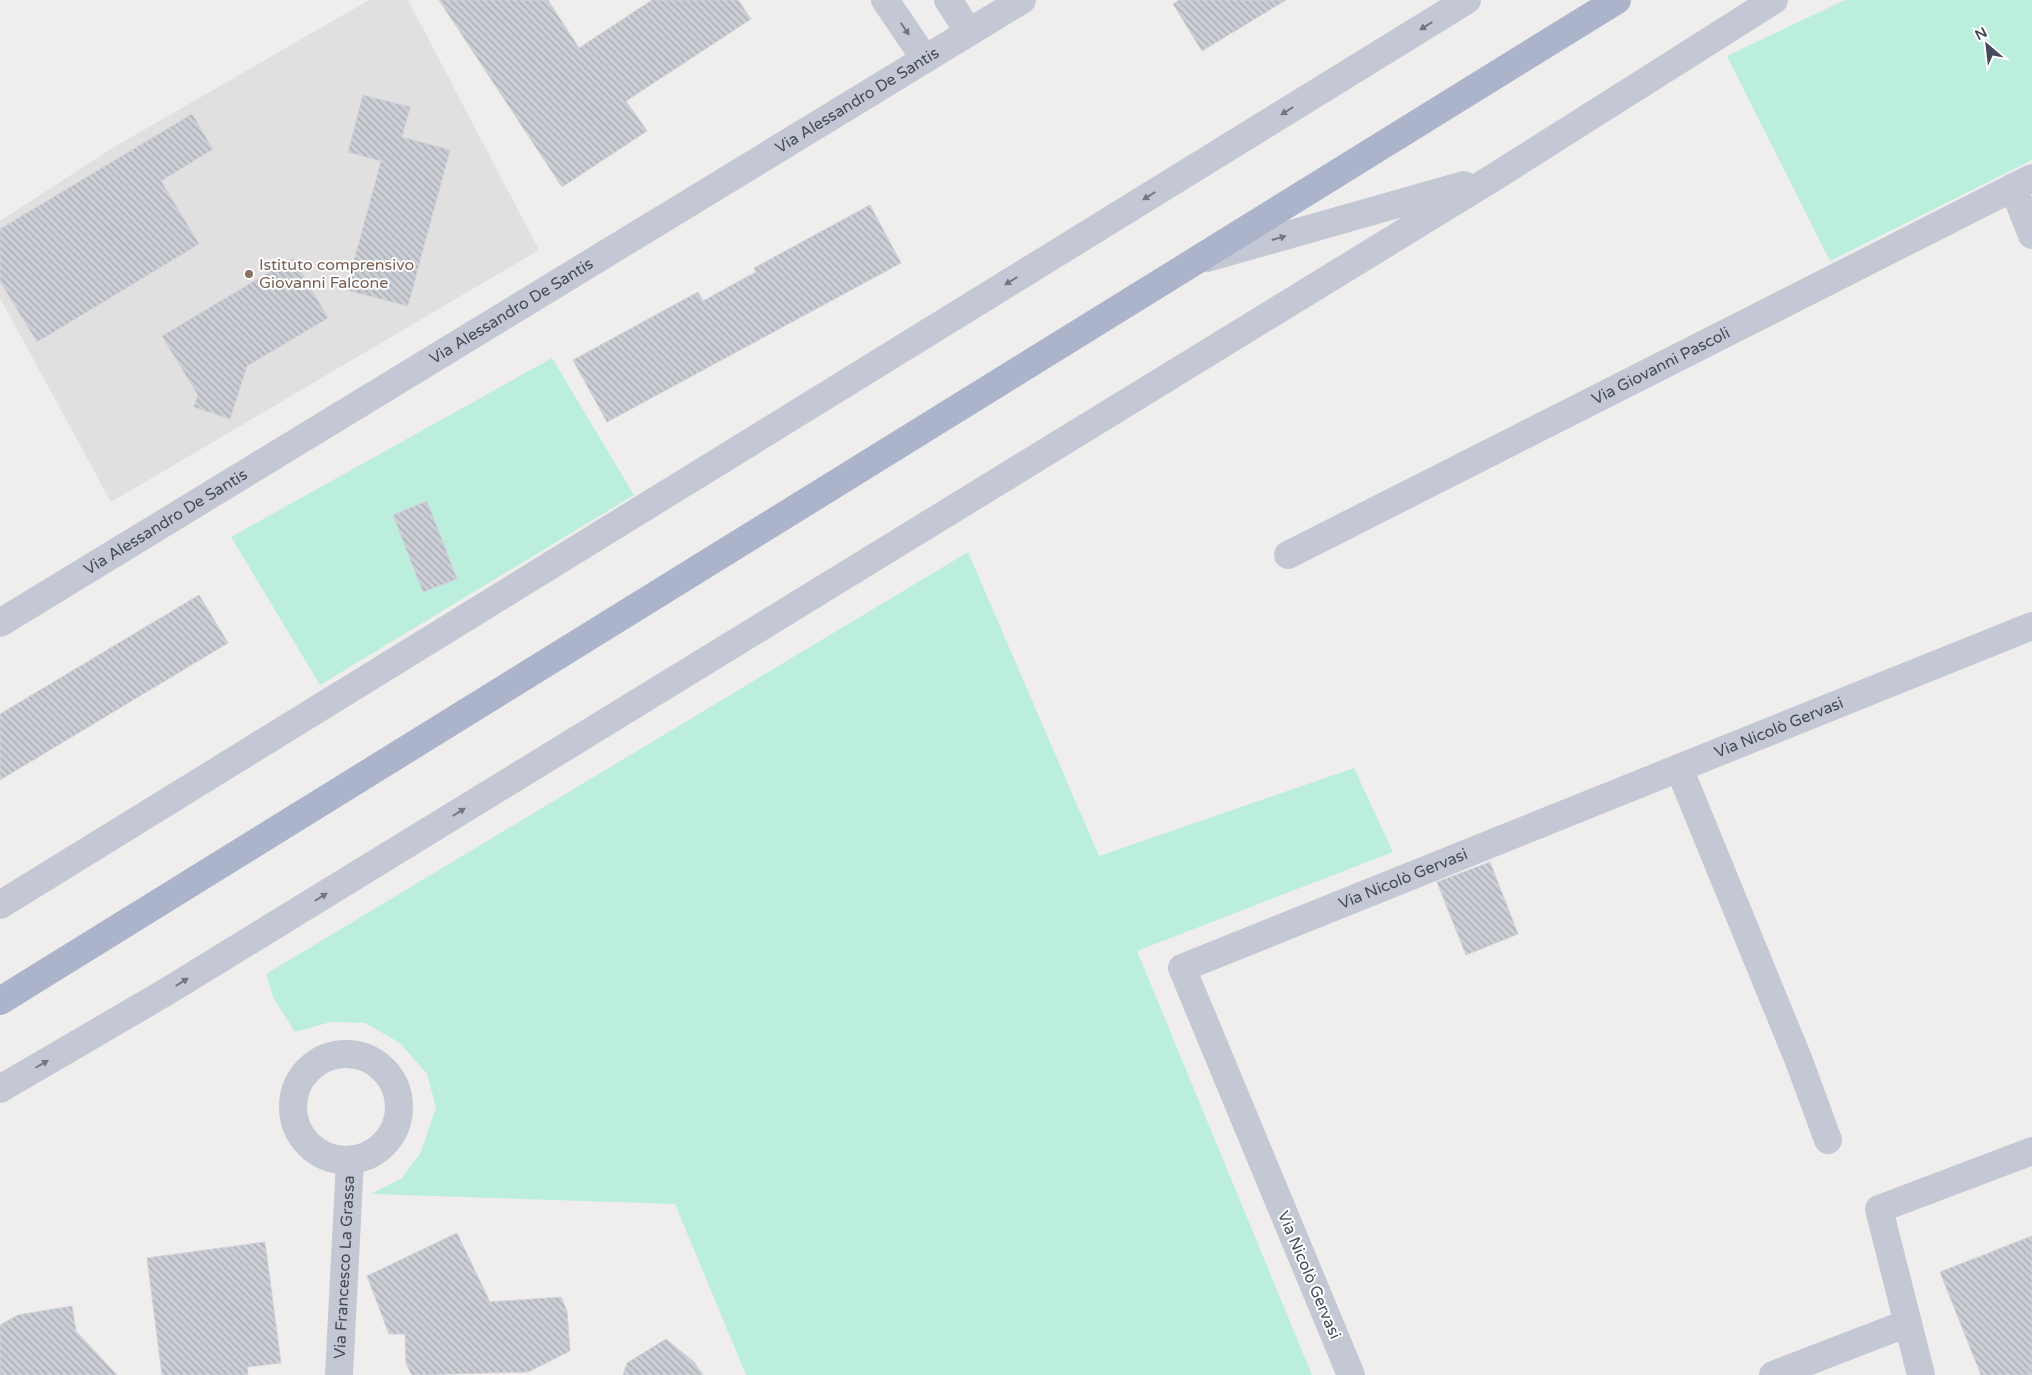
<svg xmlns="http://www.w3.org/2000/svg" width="2032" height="1375" font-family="'Varela Round',sans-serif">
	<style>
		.education { fill: #e1dfdf }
		.grass { fill: #bed }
		.building { fill: url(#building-back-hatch); stroke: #d1d1d9 }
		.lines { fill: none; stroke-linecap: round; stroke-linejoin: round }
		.minor { stroke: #c3c8d4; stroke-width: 28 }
		.major { stroke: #acb4cc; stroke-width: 28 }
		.oneway { fill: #717685 }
		.education-dot { fill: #8d6e63; stroke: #fff; stroke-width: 2 }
		.labels { text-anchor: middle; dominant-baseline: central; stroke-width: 4; stroke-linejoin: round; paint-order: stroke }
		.street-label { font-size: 16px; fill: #454a5a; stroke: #fff }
		.education-label { font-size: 16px; fill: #785e54; stroke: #fff; text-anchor: start }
	</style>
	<defs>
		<pattern id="building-back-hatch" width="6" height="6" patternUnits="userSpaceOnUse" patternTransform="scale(1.25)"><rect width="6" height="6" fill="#ccced5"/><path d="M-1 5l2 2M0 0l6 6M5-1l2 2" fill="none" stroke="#a7a9b0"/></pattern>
	</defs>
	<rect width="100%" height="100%" fill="#f0eeed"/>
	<path class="education" d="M369,0H408L539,250L111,502L0,298V221L114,147Z"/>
	<path class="grass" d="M1845,0H2032V160L1830,261L1727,56Z
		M552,358L634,495L320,685L231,537Z
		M968,552L1099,856L1354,768L1393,852L1137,951L1312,1375H746L675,1204L371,1194L401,1179L420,1154L436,1107L427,1074L400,1043L365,1023L331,1022L295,1032L273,997L266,974Z"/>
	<path class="building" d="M439,0H548L579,48L652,0H738L751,19L626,101L647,131L562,187Z
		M1179,0H1286L1202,51L1173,4Z
		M363,95L410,107L402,137L450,150L408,306L346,290L381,161L348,152Z
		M192,114L213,149L161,181L199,244L37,342L0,281V229Z
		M870,205L901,263L607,422L573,360L698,292L703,301L756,272L754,268Z
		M293,258L328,318L247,366L230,419L194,407L198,395L162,336Z
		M427,501L457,579L423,592L393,515Z
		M199,595L228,643L0,780V714Z
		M1490,862L1518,934L1466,955L1437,882Z
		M457,1233L490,1302L561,1297L567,1311L570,1351L528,1372L412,1375L406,1364L405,1334H389L367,1276Z
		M2032,1236V1375H1981L1940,1272Z
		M265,1242L281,1363L247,1367L248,1375H162L147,1258Z
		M72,1306L76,1331L117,1375H0V1325L18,1315Z
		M666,1339L694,1362L703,1375H623L627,1363Z"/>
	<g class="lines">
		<g class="minor">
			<path d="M885,0L925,59"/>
			<path d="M948,0L969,32"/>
			<path d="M2013,187L2032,235"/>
			<path d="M1207,258L1464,185"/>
			<path id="s1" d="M1288,555L2032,178"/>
			<path id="s2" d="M0,623L1022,0"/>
			<path d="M1679,768L1799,1061L1828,1140"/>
			<path d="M0,905L1467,0"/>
			<circle cx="346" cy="1107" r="53"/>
			<path d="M0,1089L166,992L1496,176L1774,0"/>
			<path id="s3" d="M339,1375L350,1161"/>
			<path id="s4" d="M1351,1375L1182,968L2032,626"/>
			<path d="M1773,1375L1908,1323"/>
			<path d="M1921,1375L1879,1209L2032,1151"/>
		</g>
		<path class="major" d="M0,1001L1617,0"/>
	</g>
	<defs><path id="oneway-solid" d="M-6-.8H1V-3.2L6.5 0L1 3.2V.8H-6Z" transform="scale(1.25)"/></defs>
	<g class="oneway">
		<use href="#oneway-solid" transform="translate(1426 26) rotate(148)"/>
		<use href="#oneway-solid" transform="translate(905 29) rotate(56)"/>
		<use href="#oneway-solid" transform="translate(1287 111) rotate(148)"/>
		<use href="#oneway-solid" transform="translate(1149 196) rotate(148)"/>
		<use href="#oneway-solid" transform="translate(1279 238) rotate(-16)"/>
		<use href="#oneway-solid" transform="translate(1011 281) rotate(148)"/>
		<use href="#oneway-solid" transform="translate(459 812) rotate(-32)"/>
		<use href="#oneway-solid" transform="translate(321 897) rotate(-32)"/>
		<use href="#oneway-solid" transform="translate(182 982) rotate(-32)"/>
		<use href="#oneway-solid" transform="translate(42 1064) rotate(-30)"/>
	</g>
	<circle class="education-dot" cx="249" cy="274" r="5"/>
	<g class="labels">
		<g class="street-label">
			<text stroke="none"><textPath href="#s2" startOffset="1004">Via Alessandro De Santis</textPath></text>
			<text stroke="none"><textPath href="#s2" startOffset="599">Via Alessandro De Santis</textPath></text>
			<text stroke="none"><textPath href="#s1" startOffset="418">Via Giovanni Pascoli</textPath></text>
			<text stroke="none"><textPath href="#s2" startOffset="194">Via Alessandro De Santis</textPath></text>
			<text stroke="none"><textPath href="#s4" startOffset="1084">Via Nicolò Gervasi</textPath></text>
			<text stroke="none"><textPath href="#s4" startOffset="679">Via Nicolò Gervasi</textPath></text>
			<text stroke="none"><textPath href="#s3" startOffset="108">Via Francesco La Grassa</textPath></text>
			<text transform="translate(1309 1275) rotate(67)">Via Nicolò Gervasi</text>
		</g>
		<g class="education-label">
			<text x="259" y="265">Istituto comprensivo<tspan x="259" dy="18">Giovanni Falcone</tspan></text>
		</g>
	</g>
	<g transform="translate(1987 45) rotate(332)" stroke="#ffffff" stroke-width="4" paint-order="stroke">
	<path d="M0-4L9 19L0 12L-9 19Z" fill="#454a5a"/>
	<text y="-8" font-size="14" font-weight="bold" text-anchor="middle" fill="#454a5a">N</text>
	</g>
</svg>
